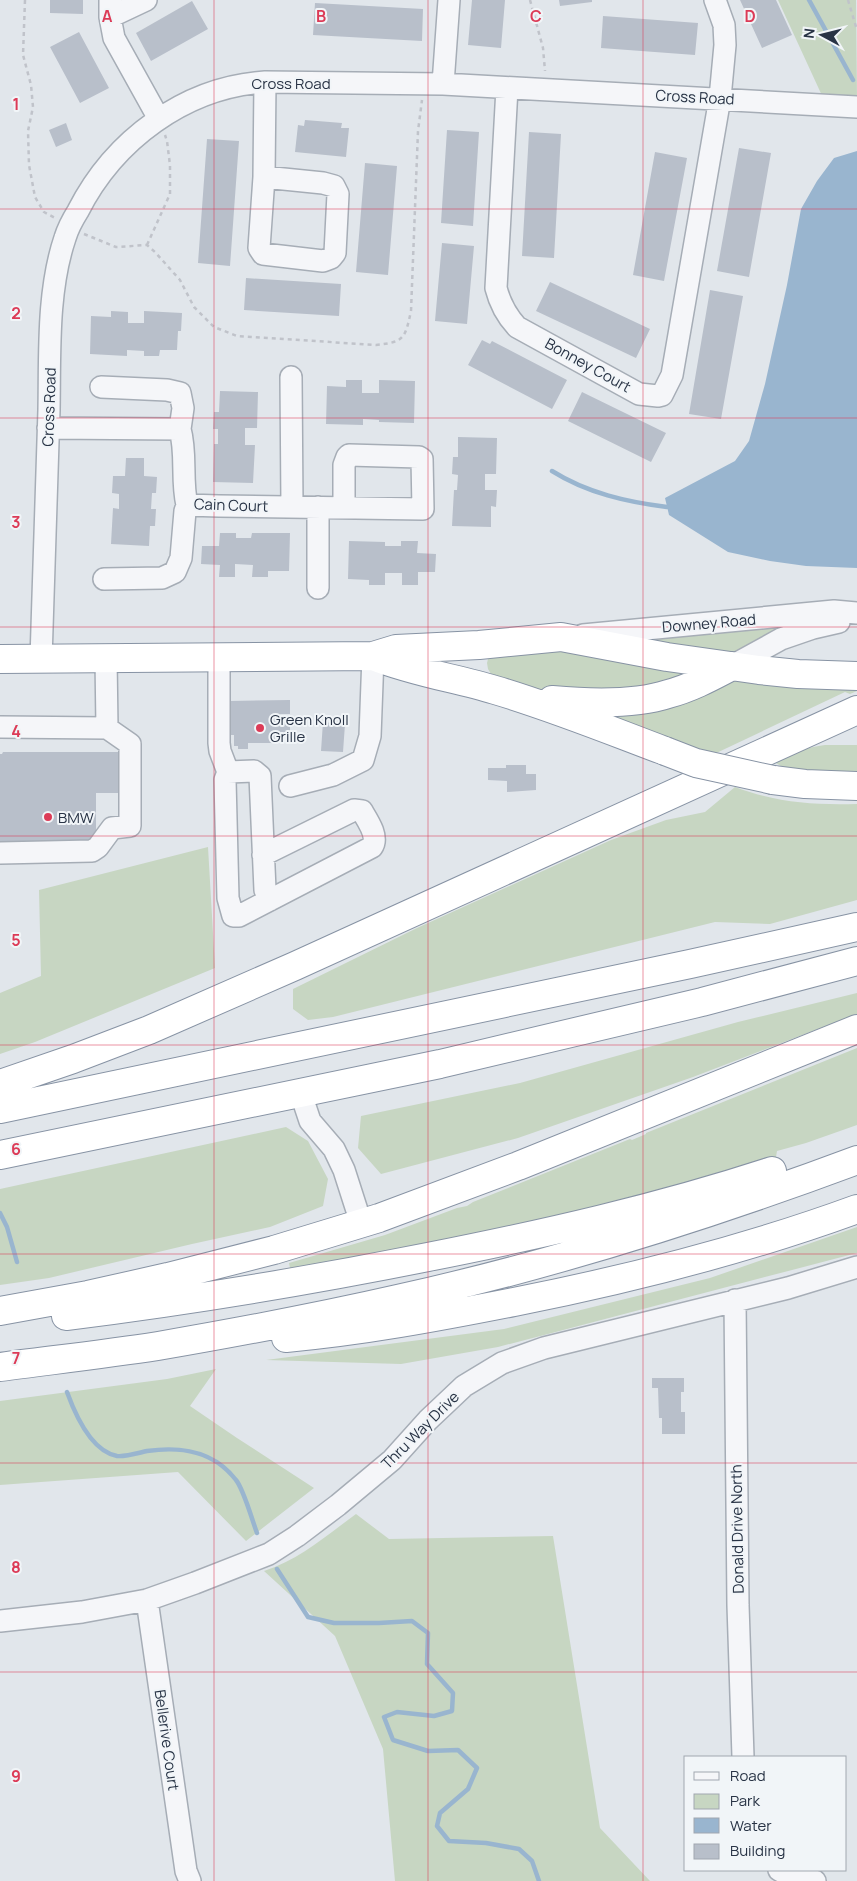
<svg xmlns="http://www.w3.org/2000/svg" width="857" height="1881" font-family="Manrope,sans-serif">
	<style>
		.green { fill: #c7d6c2 }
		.water { fill: #99b5cf }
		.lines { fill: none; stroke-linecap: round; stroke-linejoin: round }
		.stream { stroke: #99b5cf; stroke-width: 4.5 }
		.building { fill: #b8bfca }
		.minor-casing { stroke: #a6adb6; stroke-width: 24 }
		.highway-casing { stroke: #8793a4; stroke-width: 30 }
		.path { stroke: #c0c3ca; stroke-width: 2.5; stroke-dasharray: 4 4; stroke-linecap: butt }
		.minor { stroke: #f5f6f9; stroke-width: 21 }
		.highway { stroke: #fff; stroke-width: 28 }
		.highway-bridge-casing { stroke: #8793a4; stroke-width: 30; stroke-linecap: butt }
		.highway-bridge { stroke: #fff; stroke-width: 28 }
		.grid { fill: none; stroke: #dc3b57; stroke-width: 1; stroke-opacity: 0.55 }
		.poi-dot { fill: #dc3b57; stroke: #f1f5f8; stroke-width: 2 }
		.labels { text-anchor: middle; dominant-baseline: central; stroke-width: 4; stroke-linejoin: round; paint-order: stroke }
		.street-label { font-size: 15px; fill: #283345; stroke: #f1f5f8 }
		.poi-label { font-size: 15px; fill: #283345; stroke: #f1f5f8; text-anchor: start }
		.grid-label { font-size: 16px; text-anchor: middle; font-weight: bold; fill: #dc3b57; stroke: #f1f5f8; stroke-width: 4; stroke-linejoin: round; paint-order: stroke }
	</style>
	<rect width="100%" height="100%" fill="#e1e6eb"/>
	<path class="green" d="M778,0H856L857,102L824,100Z
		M792,626L734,654L620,638Z
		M534,650L564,651L695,671L668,687L546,692L500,683L491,674L488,669L487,663L489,655Z
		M747,679L857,686V691L850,694L845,692L710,756L595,714L733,680Z
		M825,745H857V772L787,770L776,763C790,753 808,747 825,745Z
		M735,787C778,803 812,805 857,804V900L770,924L715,922L333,1017L308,1020L293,1009V989L417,928L611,840L666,820L705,812Z
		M208,847L215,968L35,1042L0,1054V993L41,976L39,890Z
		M857,993V1014L693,1077L518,1138L381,1174L358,1148L361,1116L520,1083L738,1022Z
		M857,1048V1125L806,1143L777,1151L776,1157L688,1184L469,1237L292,1269L290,1268L289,1263L385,1235L457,1208L467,1206L473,1202L630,1139L632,1140L646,1134V1133Z
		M286,1127L308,1141L328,1179L323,1206L270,1227L192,1244L49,1278L0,1285V1189Z
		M857,1227V1253L498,1347L401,1364L266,1360L504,1329L710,1278Z
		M216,1369L190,1406L237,1438L314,1488L246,1541L178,1472L0,1485V1401L167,1379Z
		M356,1514L389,1539L553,1536L600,1828L650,1881H395L383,1749L335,1636L264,1571C299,1560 327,1535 356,1514Z"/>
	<path class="water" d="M857,151V568L806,566L770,561L728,552L669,515L665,498L735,461L749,441L765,384L787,285L801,209L817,181L834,158Z"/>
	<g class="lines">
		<path class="stream" d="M809,0L853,80
			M552,471C587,493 627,502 667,507
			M0,1213L7,1227L17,1262
			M67,1392C75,1414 91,1451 117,1456C125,1457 138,1453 147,1451C182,1446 214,1451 236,1480C244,1490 252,1520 257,1533
			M277,1569L308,1617L334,1623H379L412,1621L428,1633L427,1664L453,1693L452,1711L434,1716L397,1712L384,1717L393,1740L428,1751L458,1750L477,1768L468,1789L440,1813L437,1826L449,1841L486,1843L519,1849L532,1861L539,1881"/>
	</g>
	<path class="building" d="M50,0H83V14L50,13Z
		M472,0H505L501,48L468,45Z
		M559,0H592V2L560,6Z
		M740,0H776L792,35L762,48Z
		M192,1L208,29L151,61L136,33Z
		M315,3L423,9L422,41L313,35Z
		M603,16L698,23L695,55L601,48Z
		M79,32L109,88L80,103L50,47Z
		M305,120L342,123L341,128H349L346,157L295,152L298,125L304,126Z
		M66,123L72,140L56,147L49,130Z
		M447,130L479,132L473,226L441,223Z
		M529,132L561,134L554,258L522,256Z
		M207,139L239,141L230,266L198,263Z
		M739,148L771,153L749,277L717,271Z
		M655,152L687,158L664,281L633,275Z
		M365,163L397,166L388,275L356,272Z
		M442,243L474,246L467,324L435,321Z
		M246,278L341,284L339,316L244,310Z
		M550,282L650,329L636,358L536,311Z
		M710,290L743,296L721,419L689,414Z
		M111,311L128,312V323H144V311L182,313L181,331H178L177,350H160L159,356H144V351L127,350V356L90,354L91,316L111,317Z
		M482,340L490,344L492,341L567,380L552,409L468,365Z
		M346,380H362V393H379V380L415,381L414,423L379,422V420L363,419V425L326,424L327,386L346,387Z
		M220,391L258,392L257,428H245V445H255L253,483L213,482L214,444H218V429H213L214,412H219Z
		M582,392L666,433L651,462L568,421Z
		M458,437L497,438L496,474H485V490H497L496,507L491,506V527L452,526L454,490H457L458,475L452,474L453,457H458Z
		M126,458H144V476L157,477L156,493H152L151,509H156L155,526H150L149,546L111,544L113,508L119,509V494L112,493L113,476H125Z
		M220,533H236V538H251L252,533H290L289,571H268V577H252L253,565L235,564V577H219L220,565L201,564L202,546H219Z
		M349,541L385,542V546H401V541H418L417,553L436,554L435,572H418V585H402V573H385V585H369V580L348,579Z
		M290,700V714H280L281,722H290V735L275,736V743H248V749H238V746H234V735H230V701Z
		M323,722L345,724L343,752L321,751Z
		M3,752H119V793H96V841H0V754H2Z
		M506,765H526V774H536V790L507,792V781L488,780V768H506Z
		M652,1378H684V1392H681V1412H685V1434H662V1418H659L658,1388H652Z"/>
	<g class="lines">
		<g class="minor-casing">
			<path id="minor" d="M110,0V17L114,38L159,119
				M110,17L146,0
				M443,84L449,0
				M507,88L496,288C500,304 506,315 517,327L639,394L658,396L662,395L672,375L720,98L725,45L724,25L715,0
				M264,177L323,183L334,186L338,194L335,253L331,258L323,261L263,254L259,248L264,177L265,82
				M291,377L292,507
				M101,387L167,390L180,393L183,408L180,429
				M48,428L180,429C187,454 181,480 187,505L219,506L423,509L422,459L419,457L349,455L347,457L344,465V508
				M104,579L162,578L175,572L181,558L185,511L187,505
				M318,588V507
				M583,635L834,611L857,613
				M219,657V743L220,751L228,772L225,780L228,898L233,916H239L372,847C379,837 368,821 362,811L354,810L263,855
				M106,658L107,728
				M41,659C44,576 46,493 49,410C50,354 47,291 65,238C68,228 73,219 78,211C114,140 185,87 265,82L443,84L857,107
				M732,666L781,639L813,628L839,622
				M0,727L107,728L130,744V826L112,828L98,847L92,851L0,853
				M228,772L254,771L260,776L265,890L270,900
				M290,786L333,775L363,760L370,736L373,656
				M301,1094L310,1121L334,1149L344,1170L361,1223
				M735,1300L738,1605L743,1757
				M147,1600L186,1871L190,1881
				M0,1621L82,1612L147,1600L195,1583L269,1554L297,1536L338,1505L392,1460L428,1420L464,1386L502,1363L544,1348L788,1288L857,1267
				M779,1870L796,1879L815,1881"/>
		</g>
		<g class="highway-casing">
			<path id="highway" d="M373,656C413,672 455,678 495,690C553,707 609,730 665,751
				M0,659L373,656L396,649L479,645L561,637L667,657L759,670L798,674L857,676
				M552,700C586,703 635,705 668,694C691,688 711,677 732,666
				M773,780L805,784L857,786
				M0,1084L73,1059L149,1030L295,966L857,710
				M0,1109L690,964L857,927
				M0,1155L440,1064L702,1002L857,961
				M0,1311L88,1295L168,1277L274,1250L379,1218L518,1166L857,1029
				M66,1316C187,1301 308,1281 428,1257C544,1234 659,1208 772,1171
				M286,1338C363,1331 438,1317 514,1302C630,1279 745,1250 857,1209
				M0,1367C53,1360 106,1354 158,1346C239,1332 319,1317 398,1299C555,1264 707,1216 857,1160"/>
		</g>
		<path class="path" d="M25,0L23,55L31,85L33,107L28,131L29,165L35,197L44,212L55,218
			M530,0L543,48L545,71
			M848,0L857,30
			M84,234L116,247L147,245L155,252L180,280L194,307L214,327L237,336L376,345C404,342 405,339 411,311L418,131L422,100
			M147,245L170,194V165L167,141L165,135"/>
		<use href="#minor" class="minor"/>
		<use href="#highway" class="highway"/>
		<g class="highway-bridge-casing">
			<path id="highway-bridge" d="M665,751L696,763L773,780"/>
		</g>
		<use href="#highway-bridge" class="highway-bridge"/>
	</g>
	<path class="grid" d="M214,0V1881M428,0V1881M643,0V1881M0,209H857M0,418H857M0,627H857M0,836H857M0,1045H857M0,1254H857M0,1463H857M0,1672H857"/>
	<g class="poi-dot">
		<circle cx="260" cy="728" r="5"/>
		<circle cx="48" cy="817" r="5"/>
	</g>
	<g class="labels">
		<g class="street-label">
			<text x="291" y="83">Cross Road</text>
			<text transform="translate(695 97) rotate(3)">Cross Road</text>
			<text transform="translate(588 365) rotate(29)">Bonney Court</text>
			<text transform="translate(49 407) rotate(-88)">Cross Road</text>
			<text transform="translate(231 505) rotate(2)">Cain Court</text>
			<text transform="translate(709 623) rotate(-5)">Downey Road</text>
			<text transform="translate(420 1430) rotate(-45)">Thru Way Drive</text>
			<text transform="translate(737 1529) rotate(-91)">Donald Drive North</text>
			<text transform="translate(167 1740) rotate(82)">Bellerive Court</text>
		</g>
		<g class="poi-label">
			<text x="270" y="719">Green Knoll<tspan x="270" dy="17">Grille</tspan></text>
			<text x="58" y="817">BMW</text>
		</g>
	</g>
	<g class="grid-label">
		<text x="107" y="22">A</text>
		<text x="321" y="22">B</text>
		<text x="536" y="22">C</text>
		<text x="750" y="22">D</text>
		<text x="16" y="110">1</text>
		<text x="16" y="319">2</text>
		<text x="16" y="528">3</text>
		<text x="16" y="737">4</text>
		<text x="16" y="946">5</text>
		<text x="16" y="1155">6</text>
		<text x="16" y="1364">7</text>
		<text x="16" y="1573">8</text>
		<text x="16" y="1782">9</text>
	</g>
	<rect x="684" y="1756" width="162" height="115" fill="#f1f5f8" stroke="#a1a7b0"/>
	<rect x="694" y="1772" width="25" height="8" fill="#f5f6f9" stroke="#a1a7b0"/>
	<text x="730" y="1781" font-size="15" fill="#283345">Road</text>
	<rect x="694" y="1794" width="25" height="15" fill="#c7d6c2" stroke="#a1a7b0"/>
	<text x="730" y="1806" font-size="15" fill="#283345">Park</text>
	<rect x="694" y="1818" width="25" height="15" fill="#99b5cf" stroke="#a1a7b0"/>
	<text x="730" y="1831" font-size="15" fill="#283345">Water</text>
	<rect x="694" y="1844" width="25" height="15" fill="#b8bfca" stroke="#a1a7b0"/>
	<text x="730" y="1856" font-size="15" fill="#283345">Building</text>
	<g transform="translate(822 35) rotate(277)" stroke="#f1f5f8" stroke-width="4" paint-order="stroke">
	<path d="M0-4L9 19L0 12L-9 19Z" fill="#283345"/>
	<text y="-8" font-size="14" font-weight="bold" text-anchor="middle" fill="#283345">N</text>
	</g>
</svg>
